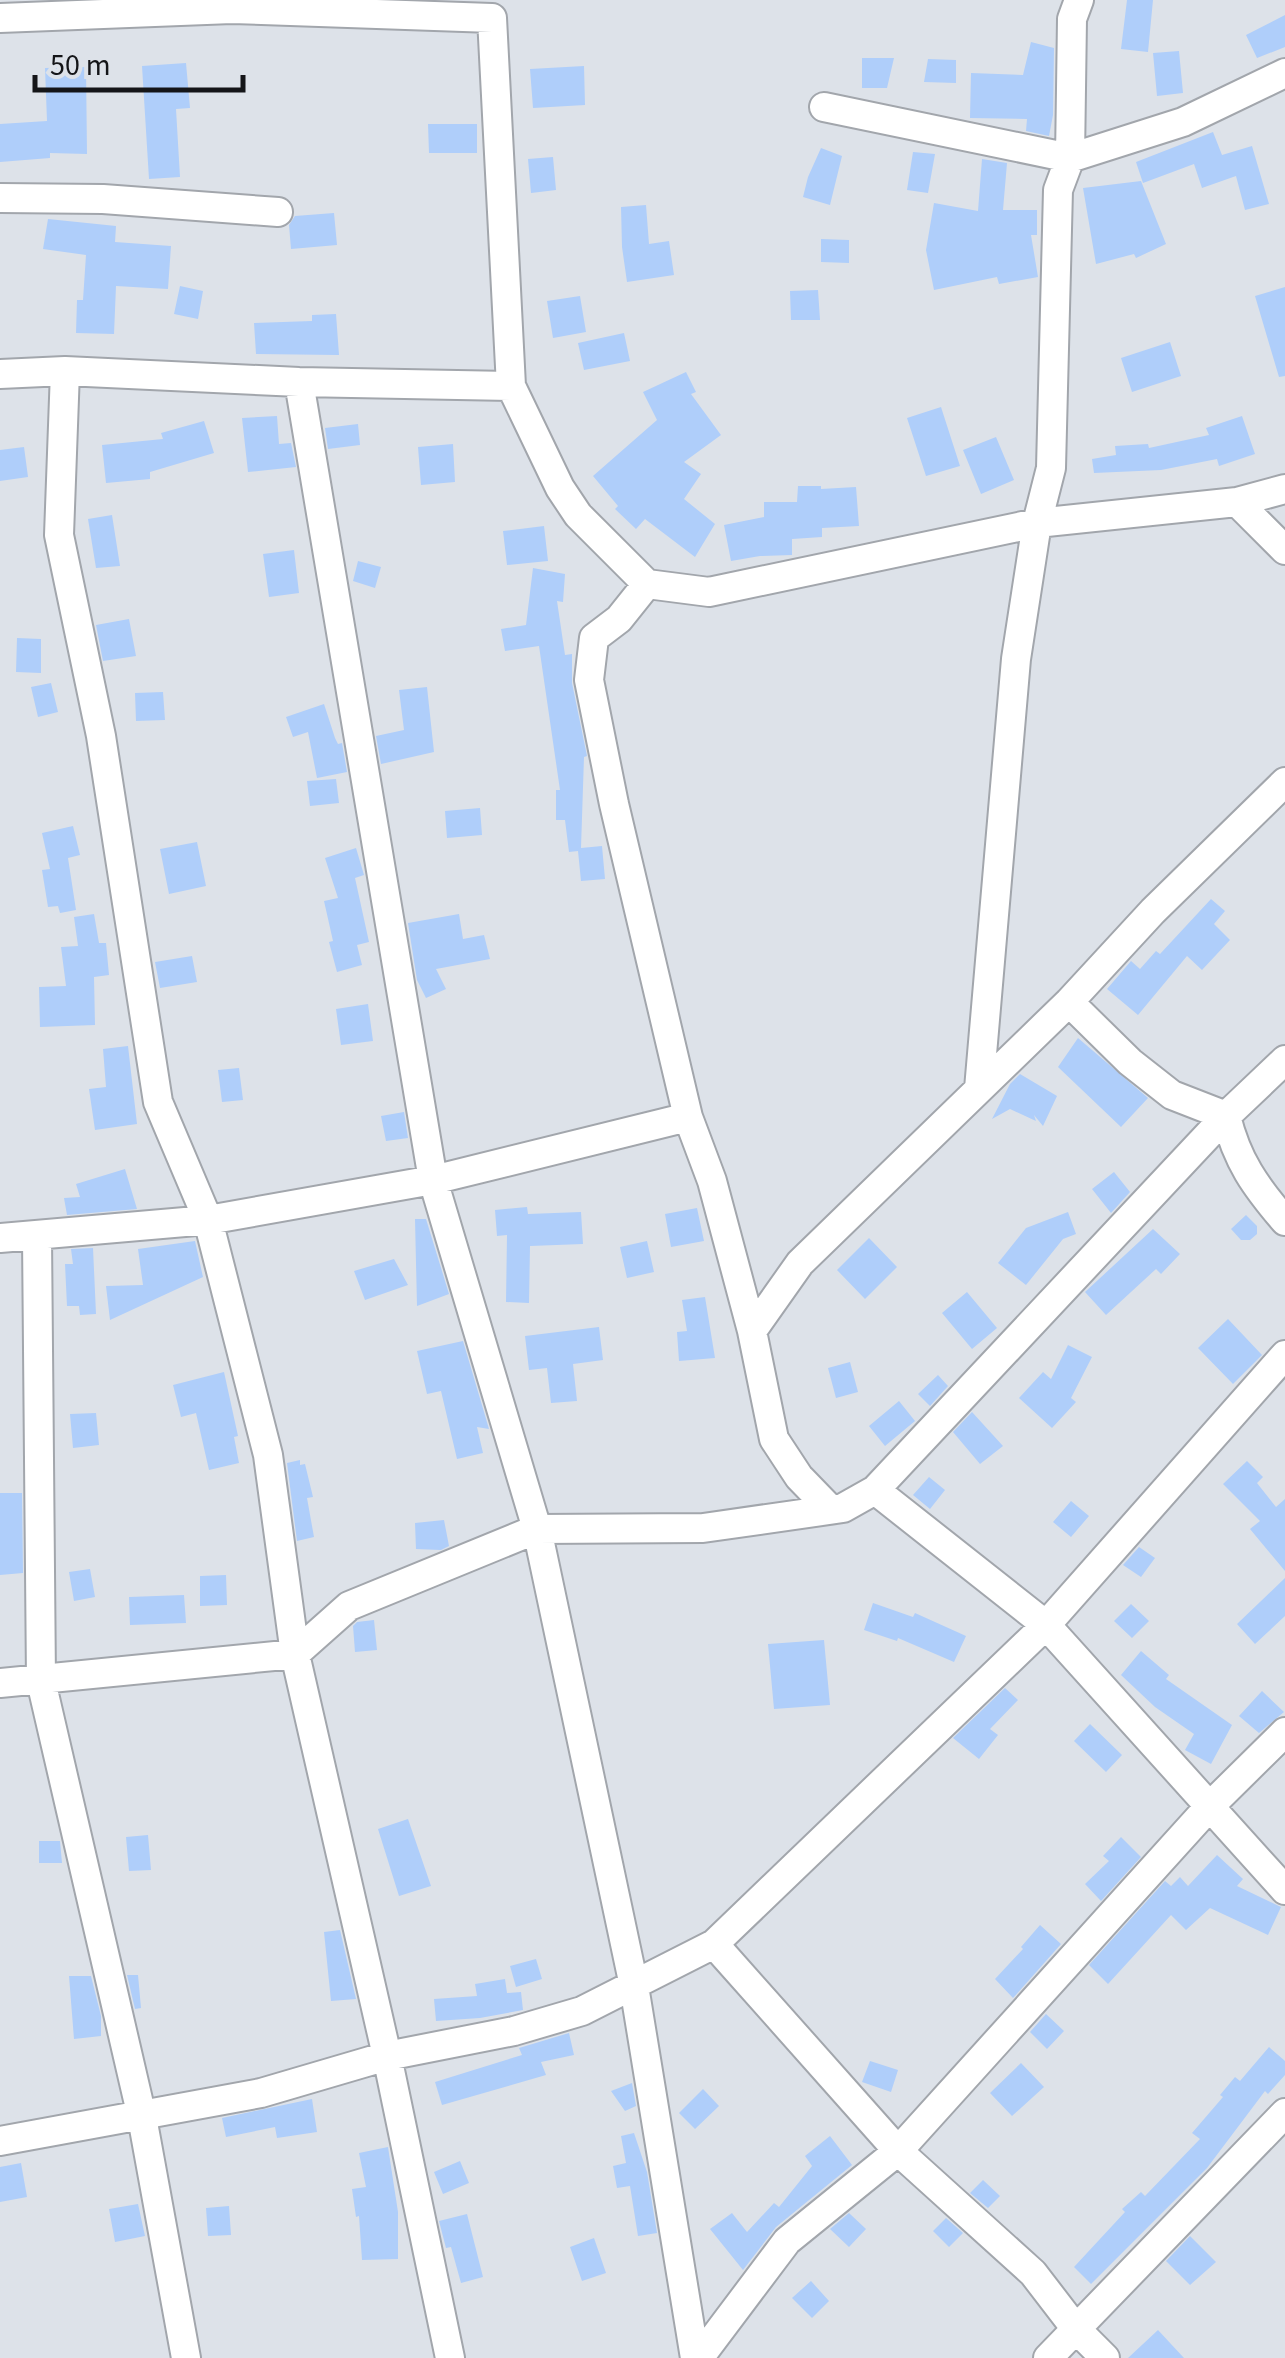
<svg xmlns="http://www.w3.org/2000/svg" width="1285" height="2358" font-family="'Source Sans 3',sans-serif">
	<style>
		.building { fill: #afcefa }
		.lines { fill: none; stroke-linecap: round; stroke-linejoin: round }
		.minor-casing { stroke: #a2a6ac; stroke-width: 32 }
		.minor { stroke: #fff; stroke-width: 28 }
	</style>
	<rect width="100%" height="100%" fill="#dde2e9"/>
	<path class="building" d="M1127,0H1153L1148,52L1121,49Z
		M1285,15V47L1257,58L1246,35Z
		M1031,42L1054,48L1053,115L1049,136L1026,131L1027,119L970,118L971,73L1023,75Z
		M1179,51L1183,93L1157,96L1153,53Z
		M862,58H894L887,88H862Z
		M928,59L956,60V83L924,82Z
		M186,63L190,108L176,109L180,177L149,179L142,66Z
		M584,66L585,105L533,108L530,69Z
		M86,67L87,154L50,153V158L0,162V124L47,121L45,68Z
		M428,124H477V153H429Z
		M1213,132L1222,155L1252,146L1269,204L1245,210L1236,176L1202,188L1194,164L1143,183L1136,162Z
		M821,148L842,156L830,205L803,197L808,177Z
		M913,152L935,154L928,193L907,190Z
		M553,157L556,190L531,193L528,159Z
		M982,159L1007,163L1003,210H1037V235H1031L1038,277L999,284L997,277L934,290L926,250L934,203L978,211Z
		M1141,181L1166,244L1136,258L1134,254L1096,264L1083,188Z
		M646,205L649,244L669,241L674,275L627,282L622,247L621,207Z
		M334,213L337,245L291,249L289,225L295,216Z
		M48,219L116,226L115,242L171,246L168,289L116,286L114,334L76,333L77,300H83L86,255L43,249Z
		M821,239L849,240V263L821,262Z
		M180,286L203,291L198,319L174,314Z
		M1285,287V376L1279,377L1255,296Z
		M818,290L820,320H791L790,291Z
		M580,296L586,332L553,338L547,301Z
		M336,314L339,355L256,354L254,323L312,321V315Z
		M624,333L630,361L584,370L578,343Z
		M1170,342L1181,376L1132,392L1121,358Z
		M686,372L696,392L691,394L721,435L684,462L701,474L684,499L715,524L695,557L645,519L636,529L615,509L618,506L593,476L657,420L643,392Z
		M941,407L960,466L926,476L907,418Z
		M277,416L279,444L291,443L296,467L248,472L242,418Z
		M1242,416L1255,454L1219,466L1217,459L1161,470L1094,473L1092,459L1116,455L1115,446L1148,444L1149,448L1209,435L1206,428Z
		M204,421L214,453L150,472V479L106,483L102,445L163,439L161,433Z
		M358,424L360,445L328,449L325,428Z
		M996,437L1014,480L981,494L963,450Z
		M453,444L455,482L421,485L418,447Z
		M24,447L28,477L0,481V450Z
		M798,486H821V489L856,487L859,526L822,528V537L792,539V555L760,556L731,561L724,525L764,517V502H797Z
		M112,515L120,566L96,568L88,519Z
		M544,526L548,561L507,565L503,531Z
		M294,550L299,593L269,597L263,554Z
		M358,561L381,567L375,588L353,581Z
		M533,568L565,574L563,602L557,601L565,655L572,654V683L587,756L584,757L581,848L602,846L605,879L581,881L578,851L569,852L565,820H556V790H560L539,646L505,651L501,629L526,625Z
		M129,619L136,656L103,661L96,625Z
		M17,638L41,639V673L16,672Z
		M51,683L58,712L38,717L31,687Z
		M427,687L434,752L381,764L376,736L404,730L399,690Z
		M163,692L165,720L136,721L135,693Z
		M324,704L335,738L338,744L342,743L347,772L317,778L308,732L293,737L286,717Z
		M336,779L339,803L310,806L307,781Z
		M480,808L482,835L447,838L445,811Z
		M73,826L80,855L68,858L76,910L60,913L58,906L48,907L42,870L50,869L42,833Z
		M197,842L206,886L169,894L160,849Z
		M356,848L364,875L355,878L369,942L357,945L362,965L337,972L329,942L333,941L324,901L338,898L325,858Z
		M1211,899L1225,911L1214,924L1230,940L1202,970L1187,956L1138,1015L1107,989L1131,961L1140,969L1156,951L1160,954Z
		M94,914L99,943H106L109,975L94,977L95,1025L40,1027L39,987L66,986L61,947L78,946L74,917Z
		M459,914L463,939L484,935L490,959L436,969L446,989L426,998L417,980L408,923Z
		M192,956L197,982L160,988L155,962Z
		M368,1004L373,1041L341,1045L336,1009Z
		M1078,1038L1148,1098L1121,1127L1058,1067Z
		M128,1046L137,1124L95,1130L89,1089L106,1087L103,1049Z
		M239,1068L243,1100L222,1102L218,1070Z
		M1020,1074L1057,1096L1043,1126L1034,1115L1036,1121L1010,1109L992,1119L1010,1084Z
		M404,1112L408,1138L386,1141L381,1116Z
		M125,1169L137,1209L67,1215L64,1198L80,1197L76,1184Z
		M1114,1172L1130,1192L1111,1213L1092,1189Z
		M527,1207L528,1214L581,1212L583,1244L530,1246L529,1303L506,1302L507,1235L497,1236L495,1210Z
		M697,1208L704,1241L671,1247L665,1214Z
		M1068,1212L1076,1234L1063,1239L1026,1285L998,1263L1026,1228Z
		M1246,1215L1257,1226V1234L1250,1240H1241L1231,1229Z
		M415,1219H426L449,1294L417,1306Z
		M1153,1229L1180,1254L1161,1274L1156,1269L1106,1315L1085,1292Z
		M869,1238L897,1267L865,1299L837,1270Z
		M195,1241L203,1277L110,1320L106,1286L143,1285L138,1249Z
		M647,1241L654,1272L627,1278L620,1247Z
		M93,1248L96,1314L80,1315L79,1306H67L65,1264H73L71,1249Z
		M394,1259L408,1285L365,1300L354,1271Z
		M967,1292L997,1328L972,1349L942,1313Z
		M705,1297L715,1358L679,1361L677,1332L687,1331L682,1300Z
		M1228,1319L1262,1355L1233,1384L1198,1348Z
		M599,1327L603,1360L573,1364L577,1401L551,1403L547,1368L529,1370L525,1336Z
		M463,1341L489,1429L477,1427L483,1453L457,1459L441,1391L427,1394L417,1351Z
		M1068,1345L1092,1357L1071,1398L1076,1402L1052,1428L1019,1398L1043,1372L1051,1379Z
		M850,1362L858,1392L836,1398L828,1368Z
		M224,1372L238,1436L234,1437L239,1463L209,1470L196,1413L181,1417L173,1385Z
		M938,1375L948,1386L930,1406L918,1394Z
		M899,1401L915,1421L885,1446L869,1426Z
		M972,1412L1003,1446L980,1464L953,1432Z
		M96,1413L99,1445L73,1448L70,1414Z
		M300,1460V1465L305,1464L313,1497L307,1498L314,1537L297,1541L287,1463Z
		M1247,1461L1263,1477L1257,1483L1276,1507L1285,1499V1571L1250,1529L1260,1521L1223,1484Z
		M929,1477L945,1490L930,1509L913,1495Z
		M0,1493H22L23,1573L0,1575Z
		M1071,1501L1089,1516L1071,1537L1053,1522Z
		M444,1520L449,1546L441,1550L416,1549L415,1523Z
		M1139,1547L1155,1558L1141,1577L1123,1565Z
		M90,1569L95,1597L74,1601L69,1572Z
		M226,1575L227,1605L200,1606V1576Z
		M1285,1578V1616L1255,1644L1237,1624Z
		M184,1595L186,1623L130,1625L129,1597Z
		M873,1603L913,1617L915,1613L966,1636L954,1662L898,1638L897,1641L864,1630Z
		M1131,1604L1149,1621L1132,1638L1114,1621Z
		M374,1620L377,1650L355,1652L353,1626L357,1622Z
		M824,1640L830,1705L774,1709L768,1644Z
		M1141,1651L1169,1675L1166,1679L1232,1725L1211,1764L1185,1750L1194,1734L1155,1707L1121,1675Z
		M1005,1688L1018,1700L990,1729L998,1735L979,1759L953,1738Z
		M1262,1691L1284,1712L1259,1733L1239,1716Z
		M1090,1724L1122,1755L1106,1772L1074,1741Z
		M408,1819L431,1886L399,1896L378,1829Z
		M148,1835L151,1870L129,1871L126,1837Z
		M1121,1837L1141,1857L1101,1901L1085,1884L1109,1861L1103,1856Z
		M39,1841H60L62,1863H39Z
		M1217,1855L1243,1879L1237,1886L1281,1907L1268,1935L1210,1908L1186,1930L1171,1915L1108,1984L1089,1965L1165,1881L1171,1886L1180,1877L1188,1886Z
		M1040,1925L1061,1944L1013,1998L995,1979L1023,1949L1021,1947Z
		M340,1930L356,1999L331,2001L324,1932Z
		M536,1959L542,1979L516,1987L510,1966Z
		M127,1975H138L141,2008L135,2009Z
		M69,1976H91L101,2016V2036L74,2039Z
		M505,1979L507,1993L521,1992L523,2010L480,2018L436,2021L434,1999L477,1996L475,1984Z
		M1046,2014L1064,2031L1047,2049L1030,2032Z
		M569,2033L574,2055L541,2062L546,2075L442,2105L435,2082L522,2055L519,2048Z
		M1269,2047L1285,2061V2075L1268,2094L1265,2091L1207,2168L1091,2284L1074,2267L1125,2212L1122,2209L1141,2192L1145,2196L1200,2139L1192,2133L1223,2097L1220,2095L1235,2077L1240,2081Z
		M870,2061L898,2070L891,2092L862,2082Z
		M1021,2063L1044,2087L1012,2116L990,2093Z
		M632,2083L636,2106L625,2111L611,2091Z
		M703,2089L719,2106L695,2129L679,2113Z
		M312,2099L317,2132L277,2138L275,2127L226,2137L222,2118Z
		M634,2133L647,2172L657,2233L638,2236L630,2186L617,2188L613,2166L626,2163L621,2136Z
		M830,2136L852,2165L776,2227L743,2270L710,2229L732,2213L747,2232L774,2203L779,2207L812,2166L805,2156Z
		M388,2147L398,2212V2259L362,2260L359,2216L356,2217L352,2189L366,2187L359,2153Z
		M460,2161L469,2183L443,2194L434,2172Z
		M21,2163L27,2197L0,2202V2167Z
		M983,2180L1000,2196L988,2208L970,2193Z
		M138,2204L145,2236L115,2242L109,2209Z
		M229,2206L231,2235L208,2236L206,2208Z
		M849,2213L866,2229L849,2247L830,2229Z
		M467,2214L483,2277L461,2283L451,2247L446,2248L439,2221Z
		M946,2218L963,2233L949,2247L933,2231Z
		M1190,2236L1216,2262L1190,2285L1166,2261Z
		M594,2238L606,2273L582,2281L570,2247Z
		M811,2281L829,2301L812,2318L792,2298Z
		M1158,2330L1184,2358H1128Z"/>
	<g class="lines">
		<g class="minor-casing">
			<path id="minor" d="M0,18L232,9L492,18L511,386L560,488L578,515L647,584L709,592L1037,523L1237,502L1285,489
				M824,107L1070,158L1183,122L1285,73
				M0,198L103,199L278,212
				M65,371L59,535L101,736L158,1102L208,1220L268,1455L295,1654L387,2056L450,2358
				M0,374L65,371L299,382L511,386
				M299,382L433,1180L537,1529L634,1986L695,2358
				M1237,502L1285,550
				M647,584L619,619L594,638L589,680L614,804L688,1117L712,1181L752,1331L774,1439L799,1477L830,1509
				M1069,1002L1130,1062L1172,1095L1226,1116C1237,1161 1255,1186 1285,1221
				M979,1089L1016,659L1037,523L1051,468L1058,190L1070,158L1072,19L1079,0
				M37,1237L41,1681L142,2117L186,2358
				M0,1238L208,1220L433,1180L688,1117
				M752,1331L800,1263L1069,1002L1153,911L1285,782
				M875,1490L1226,1116L1285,1060
				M0,1683L295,1654L349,1606L537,1529L703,1528L843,1508L875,1490L1046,1625L1285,1890
				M714,1944L898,2151L1033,2273L1076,2329L1105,2358
				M0,2141L261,2093L387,2056L514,2031L582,2011L714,1944L1046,1625L1285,1355
				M699,2358L787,2241L898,2151L1209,1807L1285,1732
				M1048,2358L1285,2113"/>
		</g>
		<use href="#minor" class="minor"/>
	</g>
	<path d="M35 75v15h208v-15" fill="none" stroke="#141518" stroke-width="5"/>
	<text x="50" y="75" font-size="30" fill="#141518" stroke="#dde2e9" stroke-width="8" paint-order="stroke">50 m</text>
</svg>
